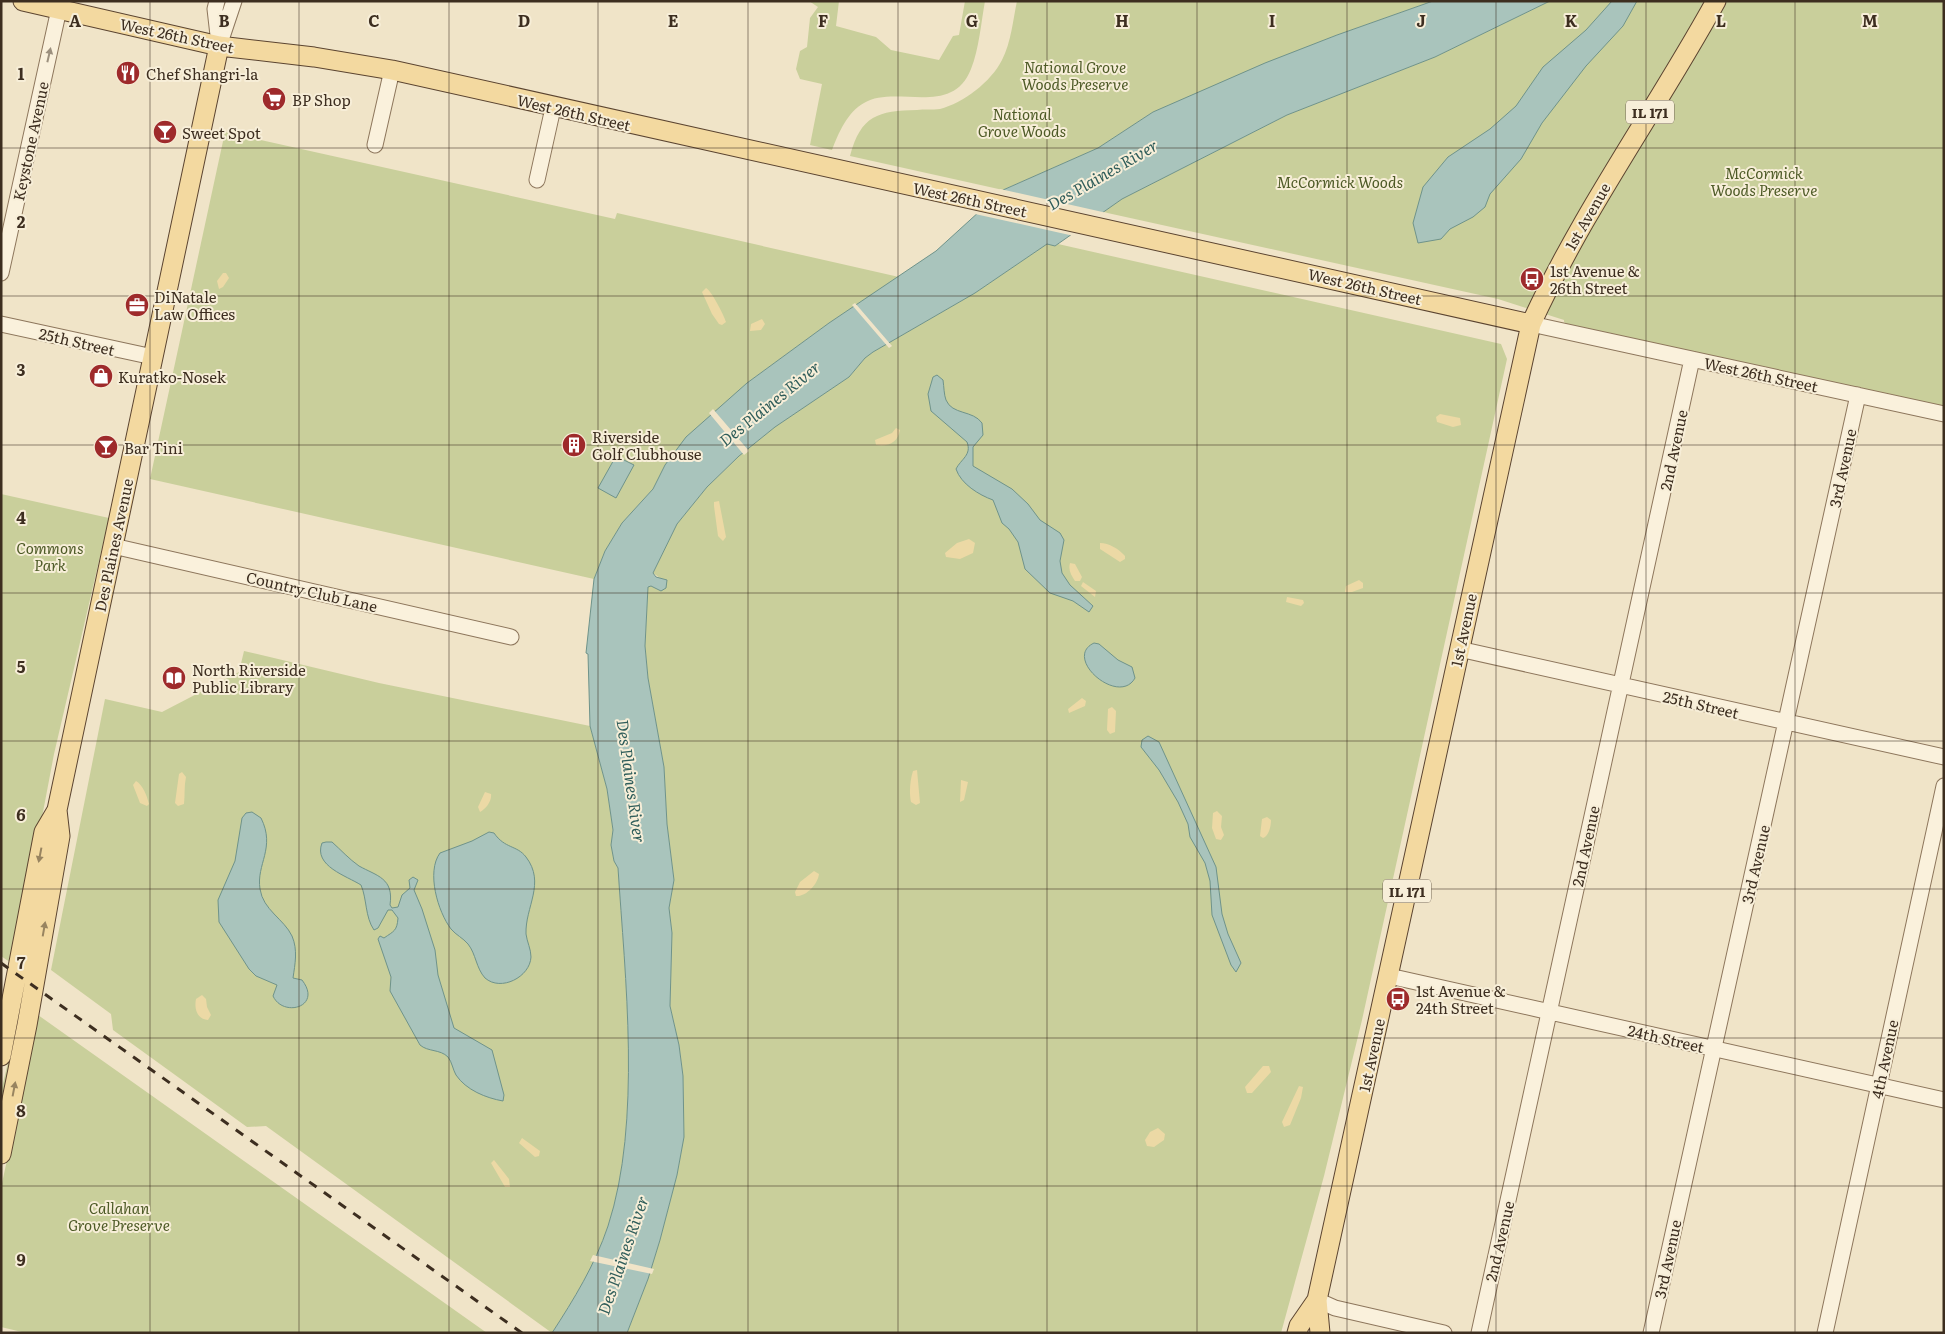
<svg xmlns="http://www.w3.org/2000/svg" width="1945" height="1334" font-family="Literata,serif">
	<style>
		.green { fill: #c9cf9b }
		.sand { fill: #ecd9a5 }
		.water { fill: #a9c4bc; stroke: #6f938a }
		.pier { fill: #f0e4c8 }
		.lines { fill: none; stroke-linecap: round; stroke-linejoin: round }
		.minor-casing { stroke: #8d765c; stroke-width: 17 }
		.major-casing { stroke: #5b4430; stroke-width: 21 }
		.minor { stroke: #faf1dc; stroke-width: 15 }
		.major { stroke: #f3d9a0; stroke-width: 19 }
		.rail { stroke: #3d2e20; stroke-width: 3; stroke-dasharray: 9 9; stroke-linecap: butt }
		.oneway { fill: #9c907e }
		.oneway2 { fill: #988460 }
		.grid { fill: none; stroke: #3d2e20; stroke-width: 1; stroke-opacity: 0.55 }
		.labels { text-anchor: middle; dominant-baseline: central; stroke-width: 4; stroke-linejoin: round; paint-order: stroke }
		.shield { fill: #f7eed8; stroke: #756857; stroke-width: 1 }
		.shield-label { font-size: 14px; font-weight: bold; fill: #3d2e20 }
		.street-label { font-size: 15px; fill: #3d2e20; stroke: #f7eed8 }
		.park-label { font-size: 15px; font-style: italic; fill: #4d5a26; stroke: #f7eed8 }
		.poi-label { font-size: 15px; fill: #3d2e20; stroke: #f7eed8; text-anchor: start }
		.water-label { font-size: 16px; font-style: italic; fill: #2f5d5a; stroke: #f7eed8 }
		.grid-label { font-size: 16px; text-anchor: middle; font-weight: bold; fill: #3d2e20; stroke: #f7eed8; stroke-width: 4; stroke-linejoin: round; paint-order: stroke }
	</style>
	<rect width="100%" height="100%" fill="#f0e4c8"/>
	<path class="green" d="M809,1H839L836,26L876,37L891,50L939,60L953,36L959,35L965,1H985C981,23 979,49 971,69C952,118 895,84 864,103C848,111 838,134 832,150L810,145L822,84L800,79L796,69L800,51L807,47L810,18L818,7Z
		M1017,1H1433L1337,35L1153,112L1098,148L1003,190L850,156C861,115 878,111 917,110C924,109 933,110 940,109C963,103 991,82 1002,60C1011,43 1013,20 1017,1Z
		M1550,1H1944V408L1569,325L1564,322V320L1498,299L1103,212L1122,199L1287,115L1435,57Z
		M225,132L615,219L617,213L899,277L829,323L747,383L665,465L653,489L622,523L605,551L594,579L150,479Z
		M1047,244L1055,246L1058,244L1501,344L1507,359L1362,1020L1324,1176L1281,1333H627L648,1279L660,1240L677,1175L684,1136L683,1076L679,1045L670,1006L672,933L669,908L674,880L667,824L664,767L648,678L645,646L648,587L651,586L661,591L660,578L653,573L677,524L707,487L739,456L775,427L849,377L865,358L873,352L975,293Z
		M1,494L109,518L54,754L14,965L1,956Z
		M244,651L379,683L590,726L607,789L613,830L611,845L614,861L618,868C625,977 642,1122 608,1226C595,1265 574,1299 552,1333L266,1126L247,1127L113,1030L111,1014L51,970L105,699L162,712L239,672Z
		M38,1015L487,1333H26L1,1327V1188Z
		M15,1032L16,1033L1,1122V1092Z"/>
	<path class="sand" d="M223,273H226L229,278L223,287L219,289L217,281Z
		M706,288C711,290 724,315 726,322L722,325L719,324L712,314L702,292Z
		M762,319L765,324L761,330L750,331L751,324Z
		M1440,414L1460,418L1461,425L1453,427L1437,422L1436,417Z
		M896,428L900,430C898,442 889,447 876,445L875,440L892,433Z
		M719,501L726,537L723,541L718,536L714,506V502Z
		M969,539L975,543L973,553L960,559L946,557L945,553L957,543Z
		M1100,543C1109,543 1119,549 1125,556V559L1120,562L1100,549Z
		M1070,563L1075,564L1082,577L1080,581H1075C1071,575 1068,570 1070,563Z
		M1359,580L1363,583V588L1352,592H1345L1346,586Z
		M1083,582L1096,591L1095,597L1081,586Z
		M1287,597L1303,600L1304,603L1301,606L1286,602Z
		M1082,698L1086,701L1085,706L1069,713L1068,709Z
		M1112,707L1116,711L1115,732L1110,734L1107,730L1108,709Z
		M917,770L920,803L916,805L911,802C909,793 910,780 913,771Z
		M182,772L186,777C184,786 185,795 184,804L178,806L175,803L179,774Z
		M961,780L968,782L964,800L960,802Z
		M136,781C143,785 147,796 149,804L147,806L140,803L133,785Z
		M485,792L491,794C492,801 486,809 480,812L478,807Z
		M1217,811L1222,816L1221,827L1224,835L1221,840L1216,839L1212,828L1213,813Z
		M1267,817L1271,820C1271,826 1269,836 1263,838L1260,836L1262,819Z
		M814,871L819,874C818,884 806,897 796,896L795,892L800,882Z
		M202,995L206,999L207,1007L211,1015L208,1020C197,1019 194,1009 196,999Z
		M1263,1066H1269L1271,1072L1252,1093H1247L1245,1087Z
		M1299,1086L1303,1087L1301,1098L1290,1125L1284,1127L1282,1122Z
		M1158,1128L1165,1134L1164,1140L1154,1147L1147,1146L1145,1140L1150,1132Z
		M522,1138L540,1151L539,1156L535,1157L519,1143Z
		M494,1160L509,1179L510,1187H505L491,1163Z"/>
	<path class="water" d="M1433,1H1550L1435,57L1287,115L1122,199L1055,246L1047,244L975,293L873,352L865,358L849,377L775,427L739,456L707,487L677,524L653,573L656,577L667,580L666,588L661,591L651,586L648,587L645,646L648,678L664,767L667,824L674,880L669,908L672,933L670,1006L679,1045L683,1076L684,1137L677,1175L660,1240L648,1279L627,1333H552C574,1299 595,1265 608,1226C642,1122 625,977 618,868L614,861L611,845L613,830L607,789L590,726L588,654L586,653L594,579L605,551L622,523L653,489L665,465L686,437L747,383L829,323L936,251L1003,190L1098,148L1153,112L1265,63L1337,35Z
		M1612,1H1637L1623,26L1586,66L1542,123L1521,159L1490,194L1485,207L1473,217L1450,229L1441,239L1418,243L1413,223L1423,187L1448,157L1490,129L1516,106L1543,67L1586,30Z
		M937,375L943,380C944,387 944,395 946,400C952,415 973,410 982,423L983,435L973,447V466L1012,489L1028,504L1040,520L1060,533L1064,540L1060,561L1062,573L1070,585L1093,606L1089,612L1073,601L1050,593L1025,569L1018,542L1009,529L1002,523L993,500C979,495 961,484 956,469C961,459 972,455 967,442L931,411L928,394L933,377Z
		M616,456L634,465L616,498L598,488Z
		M1094,643L1099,644L1118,660L1132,667L1135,678C1119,707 1062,658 1094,643Z
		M1148,736L1159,742L1216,867L1222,914L1228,934L1241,963L1236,972L1231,965L1212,915L1210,881L1205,863L1190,837L1188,824L1178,802L1159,770L1141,747L1142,740Z
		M252,812L261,818C276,848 256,864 260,889C263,910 284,919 292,936C298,950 295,964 293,978L302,980C323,1007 283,1018 273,996L277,985L256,976L249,969L219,922L218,900L235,861L242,818L246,813Z
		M489,832L494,833C505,849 517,845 526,857C546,883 525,907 526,934C527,942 531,949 531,957C530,977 501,992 485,978C476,968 476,954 468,944C463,938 456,935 451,929C438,912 426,872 440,853L472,841Z
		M326,842H332C341,850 349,859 359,866C377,876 394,878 390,905L392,908L398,907L402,895L410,888L409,880L413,877L418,880L414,890L422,909L435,950L438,975L454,1028L492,1050L504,1095L503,1101C486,1098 466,1090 456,1075C453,1070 452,1062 448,1057C440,1049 428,1052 420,1045L390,991L391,977L378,939L380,936L384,938C394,931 397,931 398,918L392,910H388L378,928L374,930C365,917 367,899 361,885C347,876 313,866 322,843Z"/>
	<path class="pier" d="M1000,189L1107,213L1074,236L975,214Z
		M855,303L892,346L889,348L852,305Z
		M713,409L749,451L744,455L709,413Z
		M593,1255L654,1269L652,1274L590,1261Z"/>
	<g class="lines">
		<g class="minor-casing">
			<path id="minor" d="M217,1L215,9L219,44
				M219,46L234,1
				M375,145L392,70
				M537,180L553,108
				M1,273L59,9
				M1,324L153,357
				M1531,324L1944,414
				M113,546L511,637
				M1459,649L1944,757
				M1389,976L1944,1100
				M1317,1300L1335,1308L1444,1333
				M1479,1333L1692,359
				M1651,1333L1858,395
				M1825,1333L1944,786"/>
		</g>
		<g class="major-casing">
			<path id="major" d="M23,1L219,46L314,57L392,70L1531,324
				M1,1056L44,832L57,810L219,46
				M1,1154L27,1025L60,836L57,810
				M1297,1333L1299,1326L1317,1300
				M1320,1333L1317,1300L1531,324C1583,210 1656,110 1716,1"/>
		</g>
		<use href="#minor" class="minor"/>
		<use href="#major" class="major"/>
		<path class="rail" d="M1,963L522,1333"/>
	</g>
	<defs><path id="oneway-solid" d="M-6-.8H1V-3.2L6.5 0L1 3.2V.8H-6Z" transform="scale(1.25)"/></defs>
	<use class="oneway" href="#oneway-solid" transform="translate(49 55) rotate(-77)"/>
	<g class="oneway2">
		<use href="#oneway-solid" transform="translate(40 855) rotate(101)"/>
		<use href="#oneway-solid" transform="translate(44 929) rotate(-80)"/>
		<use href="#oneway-solid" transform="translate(14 1089) rotate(-79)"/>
	</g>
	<path class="grid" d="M150,1V1333M299,1V1333M449,1V1333M598,1V1333M748,1V1333M898,1V1333M1047,1V1333M1197,1V1333M1347,1V1333M1496,1V1333M1646,1V1333M1795,1V1333M1,148H1944M1,296H1944M1,445H1944M1,593H1944M1,741H1944M1,889H1944M1,1038H1944M1,1186H1944"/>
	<defs>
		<g id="restaurant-disc" transform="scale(1.25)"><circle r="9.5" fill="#9e2a2b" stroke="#f7eed8"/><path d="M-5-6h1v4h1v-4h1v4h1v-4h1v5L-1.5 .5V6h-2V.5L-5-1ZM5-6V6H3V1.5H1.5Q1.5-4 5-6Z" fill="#fff"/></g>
		<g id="supermarket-disc" transform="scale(1.25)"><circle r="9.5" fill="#9e2a2b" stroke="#f7eed8"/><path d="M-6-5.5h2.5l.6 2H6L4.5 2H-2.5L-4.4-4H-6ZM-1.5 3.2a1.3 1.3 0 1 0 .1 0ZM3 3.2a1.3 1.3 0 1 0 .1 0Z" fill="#fff"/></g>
		<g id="bar-disc" transform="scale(1.25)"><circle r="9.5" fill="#9e2a2b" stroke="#f7eed8"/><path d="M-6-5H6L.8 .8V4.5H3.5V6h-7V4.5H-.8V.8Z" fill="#fff"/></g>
		<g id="bus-disc" transform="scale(1.25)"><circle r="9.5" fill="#9e2a2b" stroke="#f7eed8"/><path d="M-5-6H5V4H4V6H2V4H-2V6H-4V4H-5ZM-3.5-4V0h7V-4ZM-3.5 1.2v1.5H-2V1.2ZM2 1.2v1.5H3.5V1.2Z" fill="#fff"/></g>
		<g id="office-disc" transform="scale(1.25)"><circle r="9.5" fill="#9e2a2b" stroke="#f7eed8"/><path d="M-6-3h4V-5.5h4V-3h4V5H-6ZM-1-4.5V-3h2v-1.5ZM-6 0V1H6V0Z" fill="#fff"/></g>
		<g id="shop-disc" transform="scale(1.25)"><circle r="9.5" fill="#9e2a2b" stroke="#f7eed8"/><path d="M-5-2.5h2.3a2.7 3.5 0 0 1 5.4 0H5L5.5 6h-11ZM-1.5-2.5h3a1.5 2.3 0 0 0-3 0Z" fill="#fff"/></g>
		<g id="building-disc" transform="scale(1.25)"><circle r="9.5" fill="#9e2a2b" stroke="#f7eed8"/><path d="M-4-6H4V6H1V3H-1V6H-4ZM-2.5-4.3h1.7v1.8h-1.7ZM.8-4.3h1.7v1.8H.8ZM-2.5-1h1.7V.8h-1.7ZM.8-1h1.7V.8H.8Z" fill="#fff"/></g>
		<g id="library-disc" transform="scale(1.25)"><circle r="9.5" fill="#9e2a2b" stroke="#f7eed8"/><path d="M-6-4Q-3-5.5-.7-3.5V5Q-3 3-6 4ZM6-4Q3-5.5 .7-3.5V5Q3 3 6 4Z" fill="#fff"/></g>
	</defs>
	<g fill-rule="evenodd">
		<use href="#restaurant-disc" x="128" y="73"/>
		<use href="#supermarket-disc" x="274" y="99"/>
		<use href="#bar-disc" x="165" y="132"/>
		<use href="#bus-disc" x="1532" y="279"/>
		<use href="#office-disc" x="137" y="305"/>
		<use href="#shop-disc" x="101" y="376"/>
		<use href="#building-disc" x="574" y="445"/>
		<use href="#bar-disc" x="106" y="447"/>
		<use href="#library-disc" x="174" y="678"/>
		<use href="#bus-disc" x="1398" y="999"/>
	</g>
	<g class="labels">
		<g class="shield">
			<rect x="1626" y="100.5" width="48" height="23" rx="4"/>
			<rect x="1383" y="879.5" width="48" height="23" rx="4"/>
		</g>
		<g class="shield-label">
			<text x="1650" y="112">IL 171</text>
			<text x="1407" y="891">IL 171</text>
		</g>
		<g class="street-label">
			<text transform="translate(177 35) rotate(12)">West 26th Street</text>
			<text transform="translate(574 112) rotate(13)">West 26th Street</text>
			<text transform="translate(30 141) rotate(-78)">Keystone Avenue</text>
			<text transform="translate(970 199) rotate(12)">West 26th Street</text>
			<text transform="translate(1587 216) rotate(-60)">1st Avenue</text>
			<text transform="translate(1365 286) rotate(13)">West 26th Street</text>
			<text transform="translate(77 341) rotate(13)">25th Street</text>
			<text transform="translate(1761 374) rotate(12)">West 26th Street</text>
			<text transform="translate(1673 450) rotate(-78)">2nd Avenue</text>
			<text transform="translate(1842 468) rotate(-78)">3rd Avenue</text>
			<text transform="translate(113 545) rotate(-78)">Des Plaines Avenue</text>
			<text transform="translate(312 591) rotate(13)">Country Club Lane</text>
			<text transform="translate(1463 630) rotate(-78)">1st Avenue</text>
			<text transform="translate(1701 704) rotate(13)">25th Street</text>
			<text transform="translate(1585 846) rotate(-78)">2nd Avenue</text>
			<text transform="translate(1755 864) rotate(-77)">3rd Avenue</text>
			<text transform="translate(1666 1038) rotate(13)">24th Street</text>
			<text transform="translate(1371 1055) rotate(-78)">1st Avenue</text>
			<text transform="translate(1884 1059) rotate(-78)">4th Avenue</text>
			<text transform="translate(1499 1241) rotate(-77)">2nd Avenue</text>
			<text transform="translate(1667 1259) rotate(-78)">3rd Avenue</text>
		</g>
		<g class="park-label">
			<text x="1075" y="66">National Grove<tspan x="1075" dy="17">Woods Preserve</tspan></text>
			<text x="1022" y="113">National<tspan x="1022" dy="17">Grove Woods</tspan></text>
			<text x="1764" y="172">McCormick<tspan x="1764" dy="17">Woods Preserve</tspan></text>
			<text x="1340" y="181">McCormick Woods</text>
			<text x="50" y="547">Commons<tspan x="50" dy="17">Park</tspan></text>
			<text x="119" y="1207">Callahan<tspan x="119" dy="17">Grove Preserve</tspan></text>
		</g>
		<g class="poi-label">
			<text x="146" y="73">Chef Shangri-la</text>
			<text x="292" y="99">BP Shop</text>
			<text x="182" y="132">Sweet Spot</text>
			<text x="1550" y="270">1st Avenue &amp;<tspan x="1550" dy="17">26th Street</tspan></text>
			<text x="154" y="296">DiNatale<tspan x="154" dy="17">Law Offices</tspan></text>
			<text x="118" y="376">Kuratko-Nosek</text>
			<text x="592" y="436">Riverside<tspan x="592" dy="17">Golf Clubhouse</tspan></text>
			<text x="124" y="447">Bar Tini</text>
			<text x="192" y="669">North Riverside<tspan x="192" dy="17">Public Library</tspan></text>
			<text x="1416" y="990">1st Avenue &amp;<tspan x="1416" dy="17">24th Street</tspan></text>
		</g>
		<g class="water-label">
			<text transform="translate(1102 174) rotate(-30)">Des Plaines River</text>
			<text transform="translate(769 403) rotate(-39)">Des Plaines River</text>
			<text transform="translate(632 781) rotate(82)">Des Plaines River</text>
			<text transform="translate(622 1255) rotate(-71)">Des Plaines River</text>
		</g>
	</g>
	<g class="grid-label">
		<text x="75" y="27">A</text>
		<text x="224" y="27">B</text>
		<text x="374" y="27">C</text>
		<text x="524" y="27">D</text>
		<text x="673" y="27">E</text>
		<text x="823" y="27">F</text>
		<text x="972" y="27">G</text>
		<text x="1122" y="27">H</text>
		<text x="1272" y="27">I</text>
		<text x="1421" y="27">J</text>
		<text x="1571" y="27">K</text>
		<text x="1721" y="27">L</text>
		<text x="1870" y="27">M</text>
		<text x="21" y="80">1</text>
		<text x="21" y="228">2</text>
		<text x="21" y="376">3</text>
		<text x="21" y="524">4</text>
		<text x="21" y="673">5</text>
		<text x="21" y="821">6</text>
		<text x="21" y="969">7</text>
		<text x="21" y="1117">8</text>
		<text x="21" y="1266">9</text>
	</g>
	<rect width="1945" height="1334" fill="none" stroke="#3d2e20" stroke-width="5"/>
</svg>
